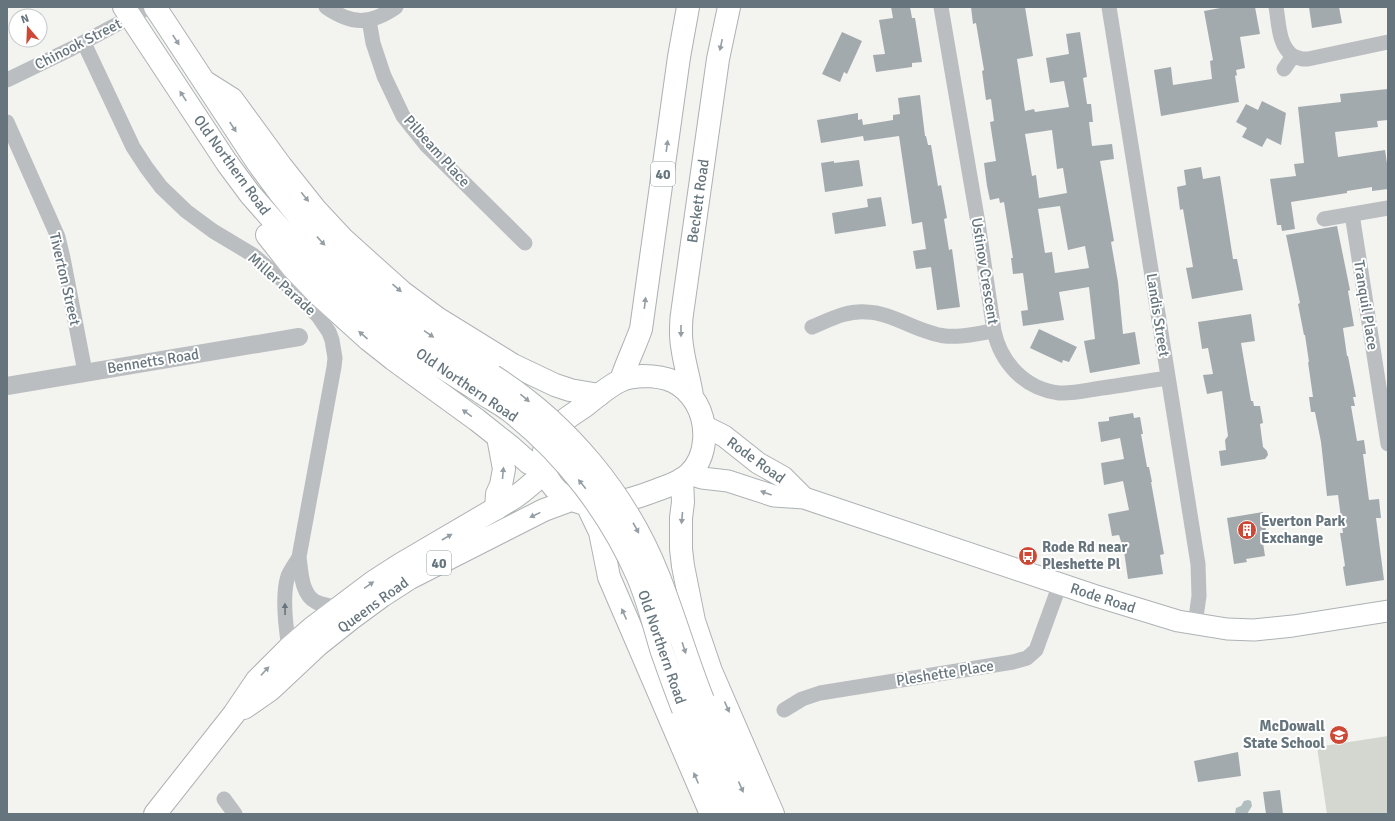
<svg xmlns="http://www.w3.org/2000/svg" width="1395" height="821" font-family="Signika,sans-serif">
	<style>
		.green { fill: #d3d7cf }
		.water { fill: #b1bec0 }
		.building { fill: #a2aaae; fill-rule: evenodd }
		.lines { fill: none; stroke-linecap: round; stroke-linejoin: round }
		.secondary-casing { stroke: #adb2b5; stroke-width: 23 }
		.primary-casing { stroke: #acb1b3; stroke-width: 24 }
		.trunk-casing { stroke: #aeb2b4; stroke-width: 24 }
		.minor { stroke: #babec1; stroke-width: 15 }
		.tertiary { stroke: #babec1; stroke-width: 18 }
		.secondary { stroke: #fff; stroke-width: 21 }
		.primary { stroke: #fff; stroke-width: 22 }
		.trunk { stroke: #fff; stroke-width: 22 }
		.trunk-bridge-casing { stroke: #aeb2b4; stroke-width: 24; stroke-linecap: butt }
		.trunk-bridge { stroke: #fff; stroke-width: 22 }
		.oneway { fill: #949ea4 }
		.oneway2 { fill: #66757d }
		.labels { text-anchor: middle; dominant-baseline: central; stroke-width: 4; stroke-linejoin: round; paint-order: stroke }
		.shield { fill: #fff; stroke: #949ea4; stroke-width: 1 }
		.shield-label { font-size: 14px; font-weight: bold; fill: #66757d }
		.street-label { font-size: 15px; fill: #66757d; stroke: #fff }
		.poi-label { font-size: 15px; font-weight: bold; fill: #66757d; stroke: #fff; text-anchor: start }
	</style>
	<rect width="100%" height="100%" fill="#f3f3f0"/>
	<path class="green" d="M1388,736V814H1327L1317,747Z"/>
	<path class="water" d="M1248,800L1251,801L1252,806L1247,814H1235L1236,808L1241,806L1244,801Z"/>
	<path class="building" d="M891,7H910L912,18H915L922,62L912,63V67L876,72L873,55L885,54L879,20L893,18Z
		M971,7H1025L1033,56L1017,59L1025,111L1034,109L1035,112L1069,107L1064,81L1050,83L1046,58L1069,54L1066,34L1080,32L1087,77L1083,78L1087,104H1091L1093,122H1089L1092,146L1112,144L1114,159L1100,161L1114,241L1111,242L1118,282L1123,334L1135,332L1140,364L1090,373L1084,341L1095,339L1089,287L1059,292L1064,320L1023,326L1021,311L1028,310L1023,273L1013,274L1011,258H1013L1004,202L1000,203L999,198L990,200L987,186L984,163L996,161L990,122L994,121L991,99L986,100L982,71L984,70L976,23L973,24ZM1052,130L1057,169L1063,168L1067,193L1039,198L1036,175L1032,176L1025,134ZM1060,206L1068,250L1085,246L1089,268L1055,273L1052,252L1045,253L1038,209Z
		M1226,7H1255L1260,34L1240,37L1245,68L1236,70L1237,75L1235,76L1239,102L1161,116L1154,70L1171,67L1173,85L1212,79L1210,61L1213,60L1204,11Z
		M1309,7H1339L1342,23L1312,28Z
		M842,32L862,41L847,74L844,72L840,82L822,74Z
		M1388,89V120L1377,121L1378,127L1335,132L1338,157L1385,150L1388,170V189L1372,191V187L1347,191V193L1291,202L1295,229L1282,231L1281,225H1277L1270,179L1296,176L1294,164L1304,163L1298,107L1341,102L1340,94Z
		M920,95L925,136H926L928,145H931L938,186L941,185L947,218L944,219L949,250L952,249L960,307L937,310L931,267L916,269L913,251L926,249L922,222L912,224L899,136L864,141L863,136L821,143L817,120L858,113V120L862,119L863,125L893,120V115L900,114L898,98Z
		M1262,101L1286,113L1281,145L1267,138L1262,147L1242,137L1247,128L1236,122L1246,104L1258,110Z
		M859,160L863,186L825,192L821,163L834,161V163Z
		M1201,167L1203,179L1220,176L1233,259H1237L1243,290L1192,299L1186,268L1193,267L1183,209L1180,210L1177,187L1186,185L1184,170Z
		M881,197L886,226L835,234L832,213L868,207L867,199Z
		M1337,226L1350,290L1348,291L1354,326L1343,328L1347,356H1348L1356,397H1353L1355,406H1351L1357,441L1364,440L1366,454H1363L1369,500L1379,499L1381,518H1376L1384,580L1346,586L1343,567L1345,566L1340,533H1343L1338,495L1327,496L1321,442L1315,412H1311L1309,397H1313L1308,362H1309L1305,335H1304L1298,304L1300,303L1286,235Z
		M1251,314L1255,341L1241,343L1251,401H1253L1254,406H1260L1263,423L1260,424L1263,447L1267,451L1268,455L1265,459L1221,466L1219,451L1226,450L1225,440L1228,436L1222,391L1207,394L1203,375L1213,374L1208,348L1202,349L1198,322Z
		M1039,329L1077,347L1069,362L1063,360L1062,363L1030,348Z
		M1133,413L1134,418L1140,417L1143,434H1141L1147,467H1149L1152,482H1151L1164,554L1160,555L1163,574L1128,579L1124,551L1119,535L1112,536L1108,514L1129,510L1123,481L1104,485L1101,463L1124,459L1120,438L1101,442L1098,422L1109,421V417Z
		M1263,512L1268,543H1263L1265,556L1246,559L1247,562L1234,564L1227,518Z
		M1238,752L1241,776L1198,782L1194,761Z
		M1280,790L1283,814H1266L1263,792Z"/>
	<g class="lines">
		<g class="secondary-casing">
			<path id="secondary" d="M704,426L724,436L758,463L783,477L804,498
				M690,474L702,478L728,481L774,496L804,498L1093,595L1178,621L1227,629L1254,630L1293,626L1388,611"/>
		</g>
		<g class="primary-casing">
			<path id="primary" d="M643,376C667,376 683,382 696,403C708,424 708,456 689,474C681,482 668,486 657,490C628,501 592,513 564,496C555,490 547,480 545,470C543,462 543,454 545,446C547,441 551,434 554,430C562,420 575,413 585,406C596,397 610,385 622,380C629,377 636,377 643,376Z
				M621,380C627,362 635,346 641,329L679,57L688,7
				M692,396C689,375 681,354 681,333C681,327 681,320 682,314L718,59L729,7
				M244,708L270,690L318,645L352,618L382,596L410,578L544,510L571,500
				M155,814L234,714L257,680L289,648L312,628L373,582L401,564L512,499C525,491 534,481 546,472"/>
		</g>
		<g class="trunk-casing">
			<path id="trunk" d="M124,7L227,163L250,194L298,249L318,269L380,324L406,344L482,393
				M155,7L257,162L279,192L305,224L332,254L394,309L428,333L493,376
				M205,82L232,99L281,166L316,210L343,239L402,292L437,318L513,365L555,385L570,390L599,395
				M267,235L293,268L317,293L369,340L393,359L477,420L511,447L529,463L545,467
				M682,479L683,502L681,518V549L683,566L694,621L711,671L773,814
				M587,505L600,532L609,577L711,814
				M496,509L497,494L501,485L504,469L498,437
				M703,700L753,814
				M683,709L730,814"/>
		</g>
		<path class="minor" d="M326,7C352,25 370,25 396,7
			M941,7L978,223L994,331C1001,363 1025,389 1059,393C1073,394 1088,390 1102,388C1124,385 1146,381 1168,378
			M1109,7L1198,564L1199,596L1195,624
			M1276,7C1279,23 1278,45 1293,56
			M369,20L373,43L384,76L403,116L427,146L525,243
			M84,43L125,130L133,147L146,167L161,187L186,211L213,231L253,255L280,278L318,316L329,332L332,340L335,358L334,367L299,557C301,571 301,594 316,602C323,605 331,606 337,608
			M1284,69L1293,56L1302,59H1308L1388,42
			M7,80L71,49L149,7
			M7,122L58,237L63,258L85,372
			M1352,214L1388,444
			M1324,219L1388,208
			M812,327C829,320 847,310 867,312C894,313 918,333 945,336C961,338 978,333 994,331
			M289,648C286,629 282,594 288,576C291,569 296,563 299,557
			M784,710L802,699L820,693L1013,662L1027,658L1036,650L1060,584
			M224,799L235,814"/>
		<path class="tertiary" d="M7,386L299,337"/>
		<use href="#secondary" class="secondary"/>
		<use href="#primary" class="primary"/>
		<use href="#trunk" class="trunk"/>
		<g class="trunk-bridge-casing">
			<path id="trunk-bridge" d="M493,376C567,423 627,495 659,577C675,618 687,660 703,700
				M482,393C491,399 501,404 510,411C565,454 610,513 638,577C648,601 654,625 661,649C668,669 675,689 683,709"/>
		</g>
		<use href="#trunk-bridge" class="trunk-bridge"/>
	</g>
	<defs><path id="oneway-solid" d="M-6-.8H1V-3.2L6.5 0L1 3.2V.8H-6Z"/></defs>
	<g class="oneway">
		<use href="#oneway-solid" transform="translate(176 40) rotate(57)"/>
		<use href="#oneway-solid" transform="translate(721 45) rotate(102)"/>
		<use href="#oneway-solid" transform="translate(183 96) rotate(-123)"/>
		<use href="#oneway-solid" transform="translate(233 127) rotate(57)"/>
		<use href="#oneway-solid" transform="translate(667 146) rotate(-82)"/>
		<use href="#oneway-solid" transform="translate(305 197) rotate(51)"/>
		<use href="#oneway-solid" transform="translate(321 241) rotate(47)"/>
		<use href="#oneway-solid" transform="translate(397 288) rotate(41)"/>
		<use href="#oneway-solid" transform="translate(645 303) rotate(-83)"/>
		<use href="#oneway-solid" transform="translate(681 331) rotate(90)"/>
		<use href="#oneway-solid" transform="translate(429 334) rotate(34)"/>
		<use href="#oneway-solid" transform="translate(363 335) rotate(-139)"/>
		<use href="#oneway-solid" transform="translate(525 398) rotate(40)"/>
		<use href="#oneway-solid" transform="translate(467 413) rotate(-144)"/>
		<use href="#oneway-solid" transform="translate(503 473) rotate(-85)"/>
		<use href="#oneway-solid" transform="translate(582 484) rotate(-129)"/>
		<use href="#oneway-solid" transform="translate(766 493) rotate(-160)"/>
		<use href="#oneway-solid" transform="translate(535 515) rotate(154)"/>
		<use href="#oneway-solid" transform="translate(682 518) rotate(95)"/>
		<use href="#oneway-solid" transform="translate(636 528) rotate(61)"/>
		<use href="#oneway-solid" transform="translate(447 537) rotate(-30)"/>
		<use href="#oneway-solid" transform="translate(369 585) rotate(-35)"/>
		<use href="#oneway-solid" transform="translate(624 614) rotate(-114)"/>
		<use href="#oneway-solid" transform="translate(684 648) rotate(72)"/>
		<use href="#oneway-solid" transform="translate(265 671) rotate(-47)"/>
		<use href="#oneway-solid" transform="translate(727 707) rotate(66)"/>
		<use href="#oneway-solid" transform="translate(696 778) rotate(-113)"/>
		<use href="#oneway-solid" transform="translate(741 787) rotate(66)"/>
	</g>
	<use class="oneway2" href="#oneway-solid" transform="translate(285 609) rotate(-91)"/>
	<defs>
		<g id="building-disc" transform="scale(1)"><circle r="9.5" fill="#cd4936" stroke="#fff"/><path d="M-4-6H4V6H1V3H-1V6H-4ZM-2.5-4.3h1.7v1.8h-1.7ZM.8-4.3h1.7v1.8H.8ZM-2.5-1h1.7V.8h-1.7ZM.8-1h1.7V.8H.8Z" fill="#fff"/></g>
		<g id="bus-disc" transform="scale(1)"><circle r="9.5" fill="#cd4936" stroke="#fff"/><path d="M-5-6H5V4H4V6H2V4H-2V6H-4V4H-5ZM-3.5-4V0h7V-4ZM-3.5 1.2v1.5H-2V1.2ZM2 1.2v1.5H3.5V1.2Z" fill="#fff"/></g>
		<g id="school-disc" transform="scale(1)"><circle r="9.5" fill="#cd4936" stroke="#fff"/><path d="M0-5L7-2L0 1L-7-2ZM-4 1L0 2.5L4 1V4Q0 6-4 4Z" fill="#fff"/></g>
	</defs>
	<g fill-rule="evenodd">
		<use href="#building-disc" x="1247" y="530"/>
		<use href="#bus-disc" x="1028" y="556"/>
		<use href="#school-disc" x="1339" y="735"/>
	</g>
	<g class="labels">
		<g class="shield">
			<rect x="651" y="162" width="24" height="24" rx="3"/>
			<rect x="427" y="551" width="24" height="24" rx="3"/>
		</g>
		<g class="shield-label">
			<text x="663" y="174">40</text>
			<text x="439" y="563">40</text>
		</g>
		<g class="street-label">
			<text transform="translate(78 44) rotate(-27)">Chinook Street</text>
			<text transform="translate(437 151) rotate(48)">Pilbeam Place</text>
			<text transform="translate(232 165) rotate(54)">Old Northern Road</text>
			<text transform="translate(698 201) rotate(-82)">Beckett Road</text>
			<text transform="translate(985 271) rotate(81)">Ustinov Crescent</text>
			<text transform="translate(65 279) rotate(77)">Tiverton Street</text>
			<text transform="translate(282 284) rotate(42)">Miller Parade</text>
			<text transform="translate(1366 305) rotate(81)">Tranquil Place</text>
			<text transform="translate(1158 315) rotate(81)">Landis Street</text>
			<text transform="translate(153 361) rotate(-9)">Bennetts Road</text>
			<text transform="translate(467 385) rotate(34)">Old Northern Road</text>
			<text transform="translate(756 460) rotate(36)">Rode Road</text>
			<text transform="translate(1103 598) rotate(18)">Rode Road</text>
			<text transform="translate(373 605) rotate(-36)">Queens Road</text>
			<text transform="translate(662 647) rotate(71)">Old Northern Road</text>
			<text transform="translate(945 673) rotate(-9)">Pleshette Place</text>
		</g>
		<g class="poi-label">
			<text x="1261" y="521">Everton Park<tspan x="1261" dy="17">Exchange</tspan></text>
			<text x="1042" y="547">Rode Rd near<tspan x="1042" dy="17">Pleshette Pl</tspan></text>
			<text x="1325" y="726" text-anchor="end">McDowall<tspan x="1325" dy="17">State School</tspan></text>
		</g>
	</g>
	<rect width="1395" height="821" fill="none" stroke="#66757d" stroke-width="16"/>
	<g transform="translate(28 28) rotate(341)"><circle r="19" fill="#ffffff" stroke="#c2c8cb"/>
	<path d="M0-3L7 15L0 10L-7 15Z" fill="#cd4936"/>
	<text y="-6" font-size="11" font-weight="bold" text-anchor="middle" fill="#66757d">N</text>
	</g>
</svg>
